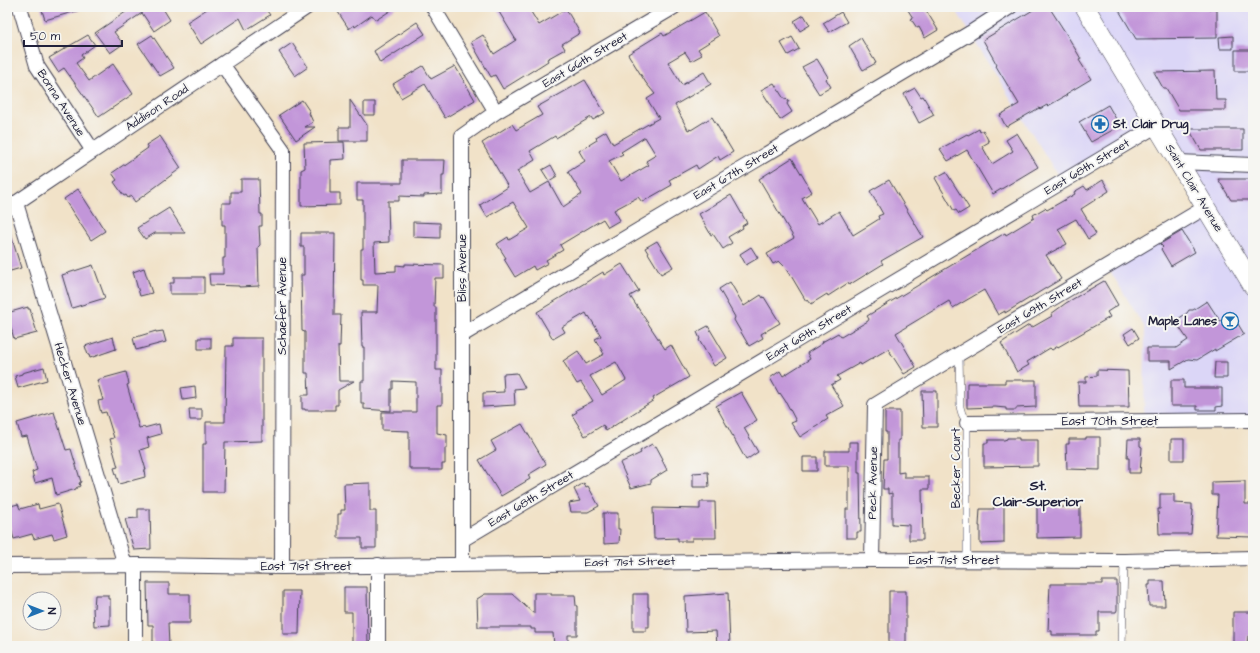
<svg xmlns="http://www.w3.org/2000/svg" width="1260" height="653" font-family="'Architects Daughter',sans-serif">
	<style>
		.built { fill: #dbd6f7 }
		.building { fill: #c296d9; fill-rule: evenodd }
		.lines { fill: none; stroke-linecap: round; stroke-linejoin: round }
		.service-casing { stroke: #413f50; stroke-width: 8 }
		.minor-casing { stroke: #413f50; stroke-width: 16 }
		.secondary-casing { stroke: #413f50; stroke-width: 20 }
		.service { stroke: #fff; stroke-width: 7 }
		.minor { stroke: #fff; stroke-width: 14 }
		.secondary { stroke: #fff; stroke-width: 19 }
		.labels { text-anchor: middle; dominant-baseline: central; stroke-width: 4; stroke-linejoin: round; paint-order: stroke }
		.street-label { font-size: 12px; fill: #22223b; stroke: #f6f6f2 }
		.poi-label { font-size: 12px; font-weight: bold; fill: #22223b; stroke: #f6f6f2; text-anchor: start }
		.quarter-label { font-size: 14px; font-weight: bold; fill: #22223b; stroke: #f6f6f2 }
	</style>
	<rect width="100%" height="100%" fill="#f6f6f2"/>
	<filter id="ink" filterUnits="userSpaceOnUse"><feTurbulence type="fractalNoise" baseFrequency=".025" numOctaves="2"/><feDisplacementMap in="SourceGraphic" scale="8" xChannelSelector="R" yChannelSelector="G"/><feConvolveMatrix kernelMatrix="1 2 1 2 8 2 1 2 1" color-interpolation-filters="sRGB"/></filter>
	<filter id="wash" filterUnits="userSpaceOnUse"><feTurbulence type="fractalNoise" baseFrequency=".012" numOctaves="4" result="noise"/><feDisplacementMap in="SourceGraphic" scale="16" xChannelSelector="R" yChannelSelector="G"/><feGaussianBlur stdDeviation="0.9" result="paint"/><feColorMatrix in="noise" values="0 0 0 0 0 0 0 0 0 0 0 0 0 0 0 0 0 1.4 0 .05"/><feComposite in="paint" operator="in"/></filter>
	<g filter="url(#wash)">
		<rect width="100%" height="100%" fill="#f1e2c8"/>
		<path class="built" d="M954,7H1253V420L1144,421L1145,328L1107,266L1205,207L1157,126L1062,182Z"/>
		<g id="blocks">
			<path class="building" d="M41,7H80V10L45,20Z
				M133,7H162L170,20L154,31L142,13L114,32L123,44L110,53L95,33Z
				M210,7H264L270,15L246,30L240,18L201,44L187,22Z
				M347,7H396L376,20L372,15L355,27L354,25L349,29L338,12Z
				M496,7H528L539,25L566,9L580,33L562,44L565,49L547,59L548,61L537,68L503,89L495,75L491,77L471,42L483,35L494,54L516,40Z
				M906,7H924L938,30L925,38L919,27L917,28L911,19L913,18Z
				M1038,7H1049L1067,35L1081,59L1079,60L1091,79L1066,94L1067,95L1048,106L1047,105L1040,109L1039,108L1006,127L1000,115L1019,104L996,66L997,65L983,40Z
				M1117,7H1147V9H1217V38L1136,39Z
				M705,12L719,36L698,49L702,55L691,61L685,52L668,62L682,85L704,72L711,84L675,105L688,130L690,129L691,130L712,117L733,152L720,160L718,156L698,169L696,165L669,180L672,185L642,202L638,197L614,210L620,220L608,227L603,219L560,245L563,250L546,260L548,263L535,270L533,266L515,277L504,259L506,258L497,244L508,237L509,240L529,228L513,202L487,217L480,205L483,203L508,187L482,143L512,124L516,130L542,115L537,107L585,80L605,113L593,120L591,117L556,138L555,136L530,151L535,160L517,171L530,193L549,182L563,207L582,194L568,172L585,161L579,151L597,140L596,137L606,131L613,144L659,118L647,99L655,94L646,83L628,54L662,33L664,36ZM645,137L656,155L646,161L649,165L621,181L609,161L623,154L621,152Z
				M841,12L847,22L829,32L823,23Z
				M804,15L810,25L800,31L794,21Z
				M417,22L425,34L380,63L374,51Z
				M88,35L95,45L81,55L83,58L76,63L89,81L113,64L133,94L99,117L64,68L58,72L49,58Z
				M152,35L174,68L160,76L138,44Z
				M1233,36V49H1220L1219,37Z
				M792,37L799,49L788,55L781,43Z
				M861,38L876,63L863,70L849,46Z
				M292,43L308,67L295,76L279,52Z
				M1235,50H1250V71H1235Z
				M817,59L828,77L826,79L831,87L819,94L802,67Z
				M423,66L431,79L455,66L475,100L445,118L425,84L401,98L393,84Z
				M1215,71L1216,100H1226V110H1179L1166,88H1163L1154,72Z
				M774,83L784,99L789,100L787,104L792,112L780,120L761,90Z
				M915,88L921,97L923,96L934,115L919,123L904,94Z
				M302,100L310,112L309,113L313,122L305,127H315L296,140L279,115Z
				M350,100L367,125V141H339V127H350Z
				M364,102H375V115H364Z
				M1108,105L1120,126L1091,142L1079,122Z
				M979,129L980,132L983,130L989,142L982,146L992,164L1013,151L1006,140L1017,133L1038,167L993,194L967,150L948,161L940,149L967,134L968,135Z
				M1189,129H1243V150H1201Z
				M160,136L181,168L135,202L131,196L128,198L126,195L124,196L114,182L117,180L112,173L148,148L146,145Z
				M344,142L345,159L330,160V193H340V205L301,206V170L305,168L304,143Z
				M792,158L812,192L802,198L818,224L839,211L853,235L871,224L879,219L878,216L883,214L870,191L889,180L923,237L881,261L883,264L849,285L848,283L828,296L827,294L811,304L808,300L806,301L787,269L779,261L773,264L767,254L794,238L759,179Z
				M402,160H445L444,175H442V194L424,195V197L399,196V201H388L389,242L374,243L375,272L396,271V265L405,266V264L444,265V278H435L434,307H436V370H442V405H437V433L447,435V448H445V464H442V470H412V468H409V431L382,430V412H416V382L393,381V389H391V411L364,409V403H361V381H364V347H362L361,312H377L378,285H363V280H361V249H363V200H357V183H402Z
				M551,165L557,176L549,181L542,170Z
				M946,172L969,208L959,214L956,210L954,211L935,178Z
				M241,179H259L260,214H262V226H259L260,245L258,247L259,286L239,287V286L210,285L209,274H223V258H225V225H222V203H231V192H241Z
				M1218,179H1253V200H1231Z
				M1103,180L1109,191L1081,209L1096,234L1088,239L1076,219L1058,229L1067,244L1046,255L1061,279L1005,313V311L998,315L984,290L953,308L949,301L896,333L916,367L904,374L888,349L861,365L860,363L837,376L840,380L831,385L844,406L826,416L828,419L800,437L791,423L796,421L786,402L780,393L779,394L770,378L780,371L783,376L810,359L807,353L823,343L822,342L838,333L841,337L868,321L869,319L867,316L1005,233L1006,235L1034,218L1033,215L1045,208L1047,210L1075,194L1074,192L1084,186L1087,190Z
				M78,189L105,231L91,240L64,199Z
				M731,195L747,223L742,226L743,228L728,237L732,243L723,249L713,234L711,235L699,214Z
				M169,208L185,233H155L145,239L137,228Z
				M413,222L440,223V238L413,237Z
				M1182,231L1195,252L1171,266L1161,249L1163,247L1160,244Z
				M7,232H10L21,268L7,272Z
				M301,233H335L334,315H341L340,346H338L339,381H354L338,390V405H335V410H305V409H302V395H309L308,373H305V332L302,331L301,275H304V247H301Z
				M657,241L673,267L661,274L645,248Z
				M751,247L758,258L746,265L740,254Z
				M622,264L639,291L630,296L665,349L671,345L689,377L653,398L654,400L606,431L603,425L585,436L572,415L577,412L576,410L593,401L581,382L577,384L563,361L578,351L586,364L604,354L595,339L601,336L589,316L588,317L586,313L562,327L565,332L553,339L537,312L603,272L604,275ZM616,362L626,380L602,395L590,376Z
				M93,265L105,298L72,308L62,275Z
				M144,268L152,293L140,296L133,272Z
				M174,277H204V294H170V283H174Z
				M1104,281L1118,305L1107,312L1110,317L1058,347V346L1052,350L1050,348L1027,362L1029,365L1017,372L1001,343L1029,325L1031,328L1052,316L1051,314L1066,303Z
				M730,282L744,306L761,295L763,298L764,297L780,323L761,334L763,338L749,346L734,320L735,317L719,289Z
				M1207,301L1220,321L1232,314L1244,334L1215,351V349L1197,360L1188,359L1171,369V361H1147V348H1176L1188,340L1175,321L1187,313L1189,310H1193Z
				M28,307V309H30L37,333L14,339L7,313Z
				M708,326L727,358L714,366L699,340L700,339L697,332Z
				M1133,328L1139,338L1130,344L1124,334Z
				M156,331V332L163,331L166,342L136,350L133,338Z
				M113,337L116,349L90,358L89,355H88L85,346Z
				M198,338H211V349H198Z
				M233,338H262V441L225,442L224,492H203V444H206V422H225L226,346H233Z
				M1215,362H1227V378H1214Z
				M44,367L47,380L18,388L15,376L22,374V373Z
				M1097,370L1128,371L1129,407H1079L1078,382H1086V377L1097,376Z
				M126,372L129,384L127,385L139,428L144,427V428L159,424L161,434L147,438L149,447L140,450L146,470H144L145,477L119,484L114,468L118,467L110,439L114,438L106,412L101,413L98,401L103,400L97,380Z
				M517,373L525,388L514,389L515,405L483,407V393L504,392L503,374Z
				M1005,380H1036V407L1016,408V410H1006V408L995,407L967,408V383H1005Z
				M1171,380H1184V388H1222V406L1216,407V410H1197V406H1171Z
				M195,386L196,398L183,400L181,388Z
				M922,391H937V427H923Z
				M741,392L757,420L744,428L758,452L746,460L716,406Z
				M189,409H202V420H190Z
				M885,411H900V440H898V473L904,472V477H929V489H922L923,540H909V525L892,524V493L888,494V489H883L884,459H887V432H885Z
				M54,412L66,450L71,449L81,482L79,483L80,486L76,488V489L56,495L52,478L35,483L32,472L37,470L27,436L21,437L17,423Z
				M522,424L546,464L528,475L530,479L501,496L479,460L496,450L491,441Z
				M1086,437H1100V470L1067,469L1066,444H1069V439H1086Z
				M1007,438H1019V440H1038V466L984,467V443H988V440H1004L1007,439Z
				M1128,439H1140V446L1142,447L1140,473H1129V458H1127Z
				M1171,439H1184V460H1171Z
				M849,442H858V473H860L861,532H857V538H846V509H849V466H825V451H849Z
				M652,444L654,447L656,446L663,459L662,460L667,470L651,480V483L631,488L620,463L641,453L640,451Z
				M803,457H817V471H803Z
				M708,472L709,487H693V473Z
				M1245,481V504H1253V537L1216,536L1218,495H1212V482Z
				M370,483V511H376V548H362V538H338V514H341V510H345L344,484Z
				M584,483L586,487L588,486L599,506L588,512H571L569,503L580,501L574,489Z
				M1160,494H1174V503L1192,504V510H1193L1191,534H1159L1158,509H1160Z
				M700,502H715L716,538H692V541H678V538L654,539L653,508L700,509Z
				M1054,503V507H1080V537L1037,538V504Z
				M18,504L20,509L38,504L39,509L58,504L67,535L54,539L52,534L34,539L32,534L14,539L7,516V507Z
				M994,504H1004V543L980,544V526H979L980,509H994Z
				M138,509H150L151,549L134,550L125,519L138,518Z
				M603,513H618V529H620L619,543L604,544Z
				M1102,581H1117V610L1116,612H1099V631H1096V635H1052V631H1048L1050,584H1102Z
				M1150,581H1164L1165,606H1149L1148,585H1150Z
				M147,583H169V594H190V623H168L169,646H153V625H148Z
				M344,587H367L368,646H352V612H344Z
				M283,591H300L299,634H283Z
				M889,591H906V642H905V646H894V643H889Z
				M534,593H551V595H575L576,606H577V635H568V646H554L553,633H535V629H531V627H478L477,599L485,594H512L534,614Z
				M728,593L730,646H717L716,631L686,632L685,596Z
				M633,594H648V607H649V627H646V631H633Z
				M95,595H108V599H110V625L94,626L93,608H94Z
				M1233,612H1253V636H1248L1247,644H1233Z"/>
		</g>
	</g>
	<g filter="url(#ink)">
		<use href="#blocks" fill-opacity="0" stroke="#413f50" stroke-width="1"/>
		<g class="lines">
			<g class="service-casing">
				<path id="service" d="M959,354L960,407L962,414L967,423V560
					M1122,646L1124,561"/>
			</g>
			<g class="minor-casing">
				<path id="minor" d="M20,7L37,66L93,151
					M433,7L496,112
					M222,64L283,150L282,567
					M1178,162L1253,165
					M16,203L125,565
					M7,209L307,7
					M462,335L970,33L1010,7
					M967,423L1253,420
					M462,540L1156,126
					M872,560L875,405L959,354L1206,207
					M462,564V136L496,112L674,7
					M135,565V646
					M378,565V646
					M7,566L140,565L282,567L872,560L1124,561L1253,558"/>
			</g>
			<g class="secondary-casing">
				<path id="secondary" d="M1085,7L1253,286"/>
			</g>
			<use href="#service" class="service"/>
			<use href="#minor" class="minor"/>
			<use href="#secondary" class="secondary"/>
		</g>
	</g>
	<defs>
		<g id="pharmacy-ring" transform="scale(0.9)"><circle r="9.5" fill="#f6f6f2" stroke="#1f6fb2" stroke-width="1.5"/><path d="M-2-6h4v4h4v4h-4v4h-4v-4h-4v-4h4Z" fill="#1f6fb2"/></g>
		<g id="bar-ring" transform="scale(0.9)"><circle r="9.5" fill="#f6f6f2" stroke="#1f6fb2" stroke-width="1.5"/><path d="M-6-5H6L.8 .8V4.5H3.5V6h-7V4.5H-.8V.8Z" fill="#1f6fb2"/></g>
	</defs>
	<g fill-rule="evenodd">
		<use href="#pharmacy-ring" x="1100" y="124"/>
		<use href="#bar-ring" x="1230" y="321"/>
	</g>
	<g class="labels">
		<g class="street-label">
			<text transform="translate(585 60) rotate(-31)">East 66th Street</text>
			<text transform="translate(61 103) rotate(57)">Bonna Avenue</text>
			<text transform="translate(157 108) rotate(-34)">Addison Road</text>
			<text transform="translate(1087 167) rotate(-31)">East 68th Street</text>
			<text transform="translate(736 172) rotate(-31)">East 67th Street</text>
			<text transform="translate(1194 188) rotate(59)">Saint Clair Avenue</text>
			<text transform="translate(462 268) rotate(-90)">Bliss Avenue</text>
			<text transform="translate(282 306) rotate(-90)">Schaefer Avenue</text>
			<text transform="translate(1040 306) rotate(-31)">East 69th Street</text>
			<text transform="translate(809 333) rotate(-31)">East 68th Street</text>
			<text transform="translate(70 384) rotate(73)">Hecker Avenue</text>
			<text x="1110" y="421">East 70th Street</text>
			<text transform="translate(956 468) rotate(-90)">Becker Court</text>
			<text transform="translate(873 483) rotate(-89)">Peck Avenue</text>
			<text transform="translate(531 499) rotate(-31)">East 68th Street</text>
			<text x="954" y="560">East 71st Street</text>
			<text transform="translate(630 562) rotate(-1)">East 71st Street</text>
			<text x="306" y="566">East 71st Street</text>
		</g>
		<g class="poi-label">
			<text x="1113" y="124">St. Clair Drug</text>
			<text x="1217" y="321" text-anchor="end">Maple Lanes</text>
		</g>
		<g class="quarter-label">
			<text x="1038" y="486">St.<tspan x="1038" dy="16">Clair-Superior</tspan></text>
		</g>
	</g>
	<rect width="1260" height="653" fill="none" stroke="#f6f6f2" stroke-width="24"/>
	<g transform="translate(42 611) rotate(90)"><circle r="19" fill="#f6f6f2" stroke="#a1a1a9"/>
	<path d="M0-3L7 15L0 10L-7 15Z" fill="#1f6fb2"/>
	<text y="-6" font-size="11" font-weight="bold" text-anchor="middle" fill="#22223b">N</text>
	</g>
	<path d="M24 40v6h98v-6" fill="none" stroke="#22223b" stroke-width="2"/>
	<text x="30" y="40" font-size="12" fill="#22223b" stroke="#f6f6f2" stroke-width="3" paint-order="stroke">50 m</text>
</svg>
